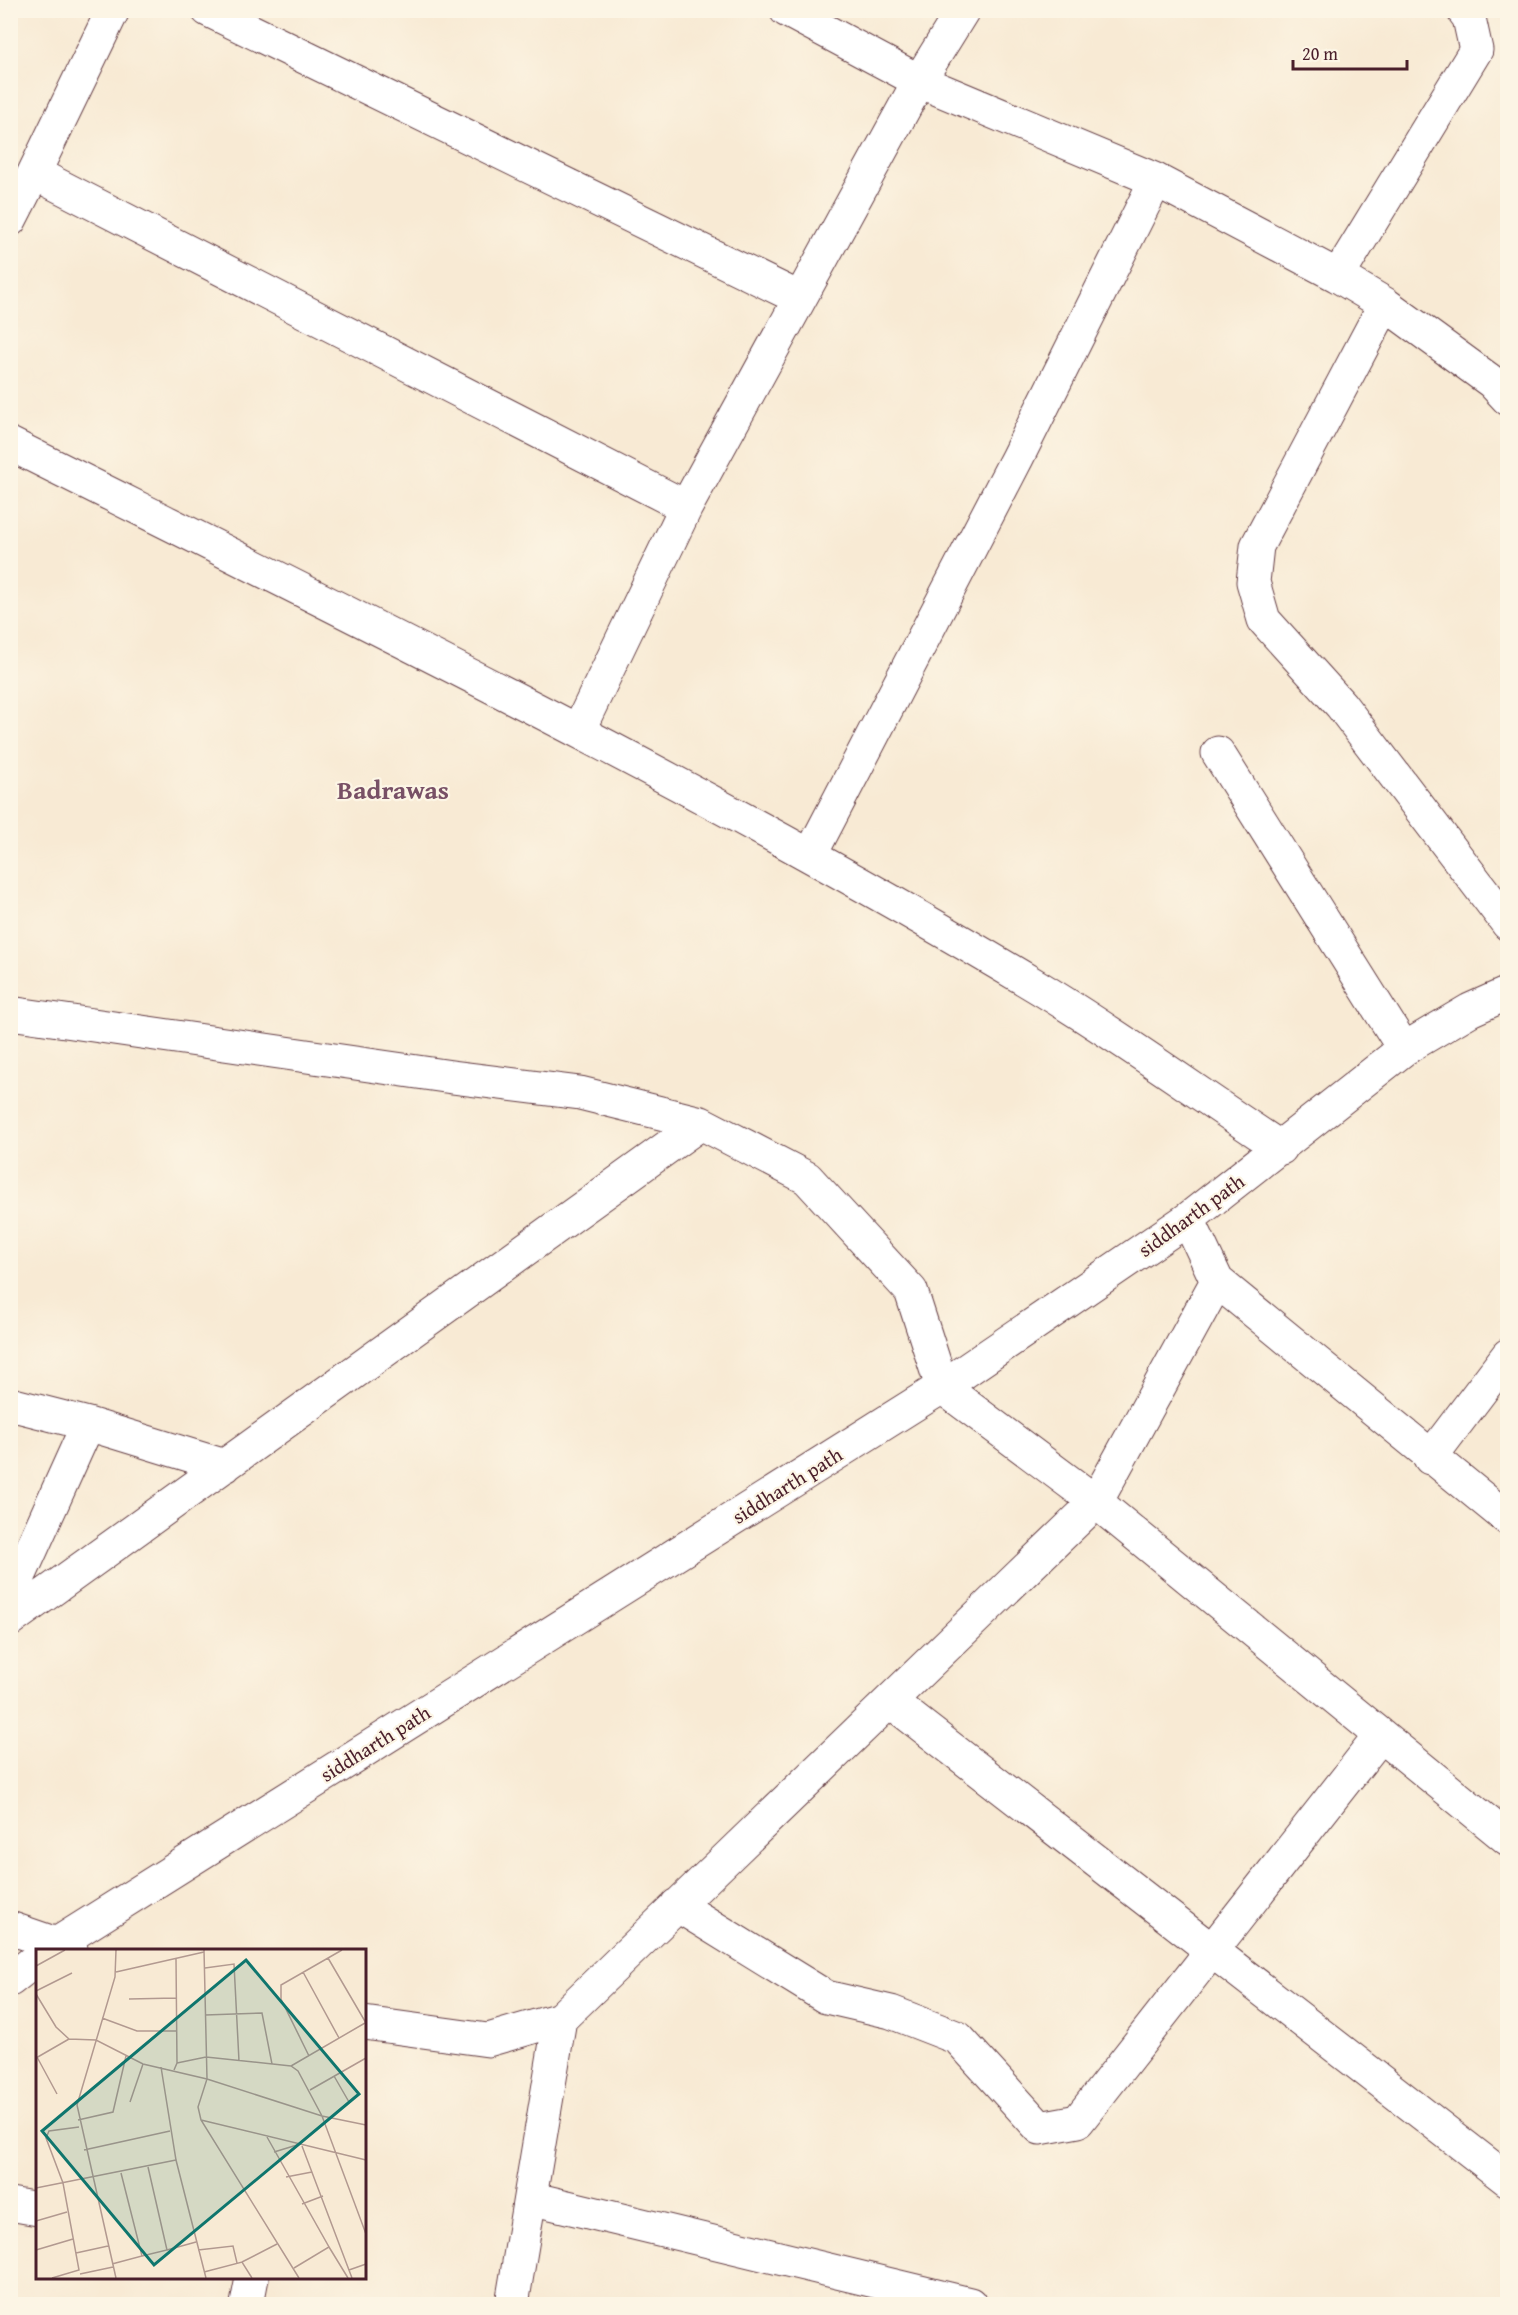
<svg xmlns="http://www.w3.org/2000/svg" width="1518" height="2315" font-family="'Gentium Book Plus',serif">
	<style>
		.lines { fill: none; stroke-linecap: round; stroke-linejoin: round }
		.minor-casing { stroke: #643d44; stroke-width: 35 }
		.minor { stroke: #fff; stroke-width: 33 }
		.labels { text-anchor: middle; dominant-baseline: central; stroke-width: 4.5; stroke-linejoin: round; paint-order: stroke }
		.street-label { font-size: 20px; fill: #4a1f2b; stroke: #fcf5e5 }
		.district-label { font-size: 26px; font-weight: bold; fill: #785066; stroke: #fcf5e5 }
		.inset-road { fill: none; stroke: #b29990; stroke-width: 1.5 }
		.view { fill: #0f766e; fill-opacity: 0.15; stroke: #0f766e; stroke-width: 3 }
		.inset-edge { fill: none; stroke: #4a1f2b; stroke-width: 3 }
	</style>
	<rect width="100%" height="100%" fill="#fcf5e5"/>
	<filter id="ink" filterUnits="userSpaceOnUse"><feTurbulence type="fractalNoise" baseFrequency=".0167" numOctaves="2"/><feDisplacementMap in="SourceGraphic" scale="12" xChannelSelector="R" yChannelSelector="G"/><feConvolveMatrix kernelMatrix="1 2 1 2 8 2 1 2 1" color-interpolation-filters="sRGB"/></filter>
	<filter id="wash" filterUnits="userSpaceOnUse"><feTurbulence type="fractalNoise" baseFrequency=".008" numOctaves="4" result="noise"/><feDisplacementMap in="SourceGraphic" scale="24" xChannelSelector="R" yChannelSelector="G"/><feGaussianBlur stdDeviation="1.35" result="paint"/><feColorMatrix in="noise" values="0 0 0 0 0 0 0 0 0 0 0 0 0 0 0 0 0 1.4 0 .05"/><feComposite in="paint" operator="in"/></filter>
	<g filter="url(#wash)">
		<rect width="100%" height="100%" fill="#f8ead4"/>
	</g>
	<g filter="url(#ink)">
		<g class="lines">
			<g class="minor-casing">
				<path id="minor" d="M113,10L34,173L686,507
					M208,10L799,298
					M786,10L919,81L1156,180L1338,276L1385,304L1492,382L1508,399
					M10,220L34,173
					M1338,276L1476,50L1469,18L1463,10
					M1385,304L1257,546L1253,582L1264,620L1341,705L1508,924
					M10,444C357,618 705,787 1038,987C1121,1037 1200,1095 1281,1148
					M579,729L686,507L919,81L963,10
					M1218,753L1404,1049
					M811,854L1017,458L1156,180
					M10,1013L452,1077L580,1093L701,1123L807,1178L911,1291L942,1387L1096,1502L1508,1839
					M1188,1219L1217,1281L1508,1519
					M10,1404L88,1424L225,1466
					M1430,1458L1508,1355
					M10,1597L88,1424
					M10,1620L701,1123
					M890,1701L1508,2180
					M677,1905L826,1997L891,2012L958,2038L1040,2128L1078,2121L1381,1735
					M10,1928L71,1949
					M47,1950L942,1387L1188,1219L1404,1049L1470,1010L1508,993
					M10,1980L38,1958
					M364,2023L488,2040L560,2019L1096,1502L1217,1281
					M530,2198L970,2304
					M10,2204L38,2209
					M247,2304L252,2278
					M512,2304L560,2019"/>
			</g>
			<use href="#minor" class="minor"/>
		</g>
	</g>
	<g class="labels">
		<g class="street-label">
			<text transform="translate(1191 1215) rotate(-36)">siddharth path</text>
			<text transform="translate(787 1485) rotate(-32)">siddharth path</text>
			<text transform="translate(375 1743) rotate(-32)">siddharth path</text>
		</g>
		<g class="district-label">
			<text x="393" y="789">Badrawas</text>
		</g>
	</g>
	<g transform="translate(36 1949)">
		<rect width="330" height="330" fill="#f8ead4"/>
		<path class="inset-road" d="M168,1L171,130L162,158L165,171L263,329M292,9L330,74M0,17L29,1M169,19L198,15L203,112M80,23L168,3M267,23L303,89M0,42L36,24M0,45L20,78L33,90L60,91L107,115L171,130L286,167L330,176M93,50L140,49M169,66L226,64L236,115M66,69L101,82H141M273,107L245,50V36L306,1M1,108L21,145M0,109L33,90M141,114L170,108L255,117L262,122L286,167L330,285M255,117L329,74M125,118L140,211L170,329M138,121L141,114L140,10M298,127L313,153M274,141L330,109M94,153L107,115M42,171L77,163L90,107M165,171L330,211M231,188L293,298L258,319M266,197L316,329M48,201L134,182M238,203L261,196M250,228L276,223M0,239L140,211M266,255L287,247M0,272L31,263M293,298L312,329M0,301L37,290M131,301L160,293M162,301L197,297L201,314M40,304L72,297M106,307L131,301L112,218M206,313L241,295M76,315L106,307L85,224M313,321L330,315M168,323L206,313L216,329M44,325L77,318M16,329L43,321L27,234L10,189L13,182L43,178M80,329L41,156L79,28L80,1"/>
		<path class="view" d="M210,11L323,145L118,316L6,182Z"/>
		<rect width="330" height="330" class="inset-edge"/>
	</g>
	<rect width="1518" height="2315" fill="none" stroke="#fcf5e5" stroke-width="36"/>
	<path d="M1293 60v9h114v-9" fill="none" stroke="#4a1f2b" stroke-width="3"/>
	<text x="1302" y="60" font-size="18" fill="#4a1f2b" stroke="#fcf5e5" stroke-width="4.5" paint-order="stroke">20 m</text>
</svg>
